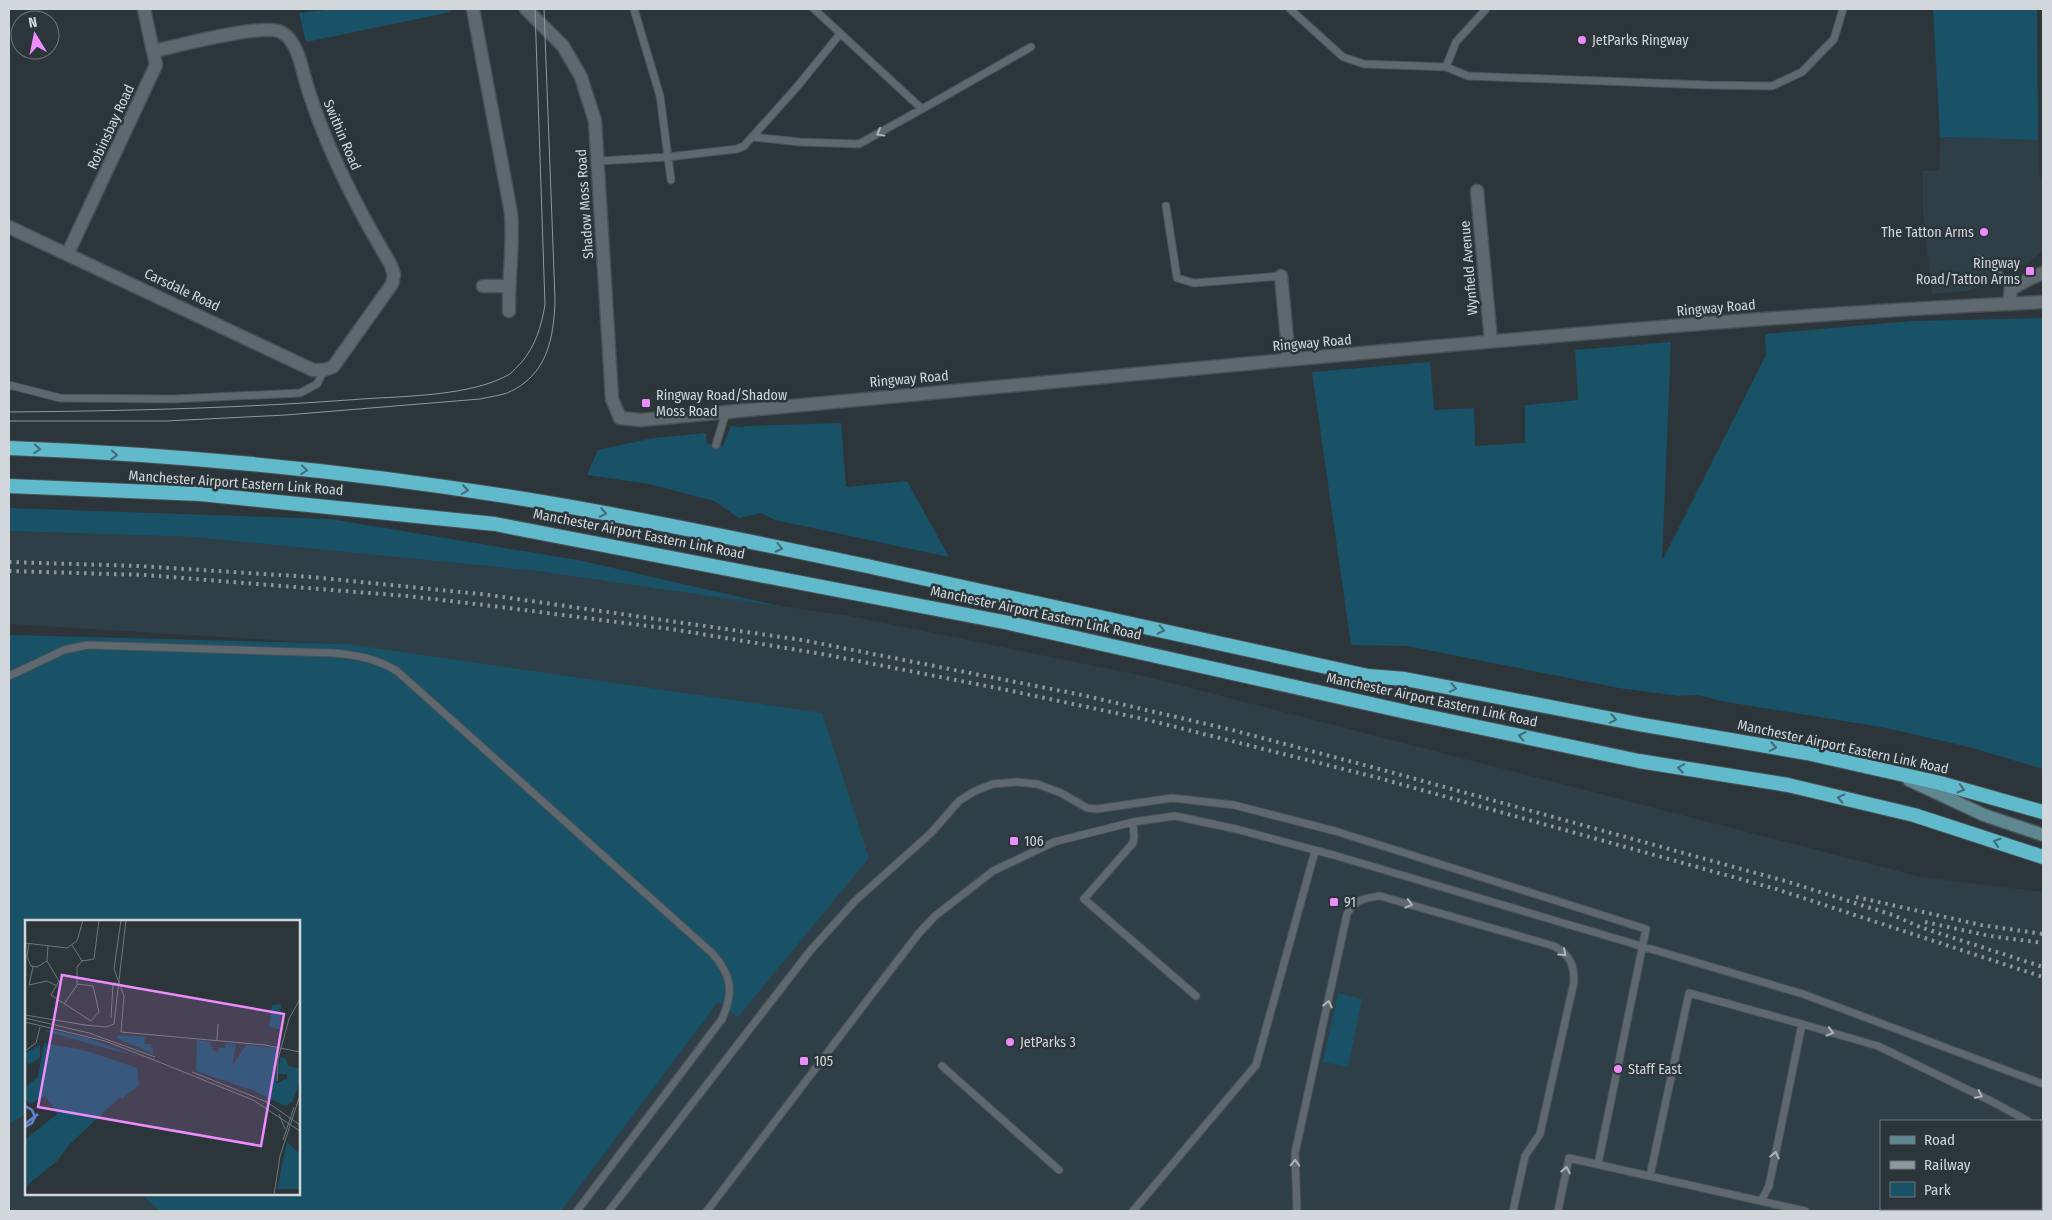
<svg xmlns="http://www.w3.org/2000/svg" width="2052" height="1220" font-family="'Fira Sans Condensed',sans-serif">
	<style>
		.built { fill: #2f3f47; fill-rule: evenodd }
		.green { fill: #195167 }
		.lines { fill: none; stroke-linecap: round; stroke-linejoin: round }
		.service-casing { stroke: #495155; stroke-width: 9 }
		.minor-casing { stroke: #495155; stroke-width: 15 }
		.tertiary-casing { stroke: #495155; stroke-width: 15 }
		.secondary-casing { stroke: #495155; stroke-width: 15 }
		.trunk-casing { stroke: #495155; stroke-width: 16 }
		.service { stroke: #5e686e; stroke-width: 7 }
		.minor { stroke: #5e686e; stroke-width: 12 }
		.tertiary { stroke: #5e686e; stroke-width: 12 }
		.secondary { stroke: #5f8791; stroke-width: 12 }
		.trunk { stroke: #60bacb; stroke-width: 14 }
		.tram { stroke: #91989c; stroke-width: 1 }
		.rail { stroke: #91989c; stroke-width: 4; stroke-dasharray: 2.5 5; stroke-linecap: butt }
		.oneway { stroke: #aeb6ba }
		.oneway2 { stroke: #416a74 }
		.poi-dot { fill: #eb8dfc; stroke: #2c353a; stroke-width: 2 }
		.labels { text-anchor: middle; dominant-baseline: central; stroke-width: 5; stroke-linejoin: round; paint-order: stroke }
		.poi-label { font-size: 14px; fill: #d1d7da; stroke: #2c353a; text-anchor: start }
		.street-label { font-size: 14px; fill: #d1d7da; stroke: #2c353a }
		.inset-river { fill: none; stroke: #6382cf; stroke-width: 2.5 }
		.inset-road { fill: none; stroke: #6e767a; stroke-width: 1 }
		.view { fill: #eb8dfc; fill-opacity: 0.15; stroke: #eb8dfc; stroke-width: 2.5 }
		.inset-edge { fill: none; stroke: #d1d7da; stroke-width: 2.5 }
	</style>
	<rect width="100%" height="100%" fill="#2c353a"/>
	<path class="built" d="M1940,137L2038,140L2039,177H2043V251L2027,264L2005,270L1982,286L1967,291L1932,294L1923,213V171H1939Z
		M9,531L192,537L537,571L850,616L1144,676L1921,877L2043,892V1211H9V635L341,644L9,624ZM26,921H299V1194H26ZM1881,1121H2041V1209H1881Z"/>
	<path class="green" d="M334,9H450L451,12L306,42L299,13Z
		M1933,9H2037L2038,140L1940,137Z
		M2043,318V769L1969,747L1886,728L1721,701L1698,695L1679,696L1619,688L1407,646L1351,645L1312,372L1430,362L1434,410L1474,408L1475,446L1525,443V405L1578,400L1575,350L1671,342L1662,561L1766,355L1765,334L1912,321Z
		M841,423L846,487L907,481L949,557L775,520L761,513L739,518L714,501L649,484L587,475L598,450L653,438L706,433L707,444L723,446L731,426L741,427V428L745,426Z
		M9,508L330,519L578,560L784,607L537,571L192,537L9,531Z
		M9,635L347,644L822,713L869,858L738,1017L718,1002L561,1211H160L141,1194H299V921H26V1114L9,1124Z
		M1338,993L1362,999L1348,1067L1323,1062Z"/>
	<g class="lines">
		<g class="service-casing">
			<path id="service" d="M634,9L660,96L671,180
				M814,9L922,109L1031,47
				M1290,9L1343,57L1364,64L1446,67L1468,76L1707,85L1772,86L1802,72L1834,39L1843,9
				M1446,67L1456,42L1486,9
				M752,137L800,142L859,144L922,109
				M597,161L668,157L737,149L744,146L796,88L840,34
				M1166,206L1177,278L1194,283L1281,276
				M1981,259L1991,265L2011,289
				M9,385L60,398L173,399L300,393L317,384L324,370
				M716,445L726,412
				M9,676L64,650L87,645L334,653C357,655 377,659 397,671L712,953C732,975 734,992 722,1019L577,1211
				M1133,822L1134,837L1133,843L1084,899L1196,996
				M942,1066L1059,1170
				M2041,1124H2043
				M1650,1176L1689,993L1802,1024
				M1761,1201L1769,1186L1802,1024L1878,1046L1991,1101L2028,1121
				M2041,1204L2043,1205
				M609,1211L810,951L855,901L931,833L959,801L975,791L993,784L1017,782L1037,784L1061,793L1087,808L1097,809L1172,798L1234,805L1335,831L1646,929L1598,1164
				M707,1211L869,998L919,933L935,916L993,871L1054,842L1133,822L1175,816L1236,829L1337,856L1803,994L2043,1084
				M1133,1211L1256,1065L1315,851
				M1297,1211L1295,1153L1347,914C1355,899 1365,898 1380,896L1554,946C1570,955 1574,964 1574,982L1540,1134L1525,1156L1513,1211
				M1558,1211L1569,1158L1805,1211
				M2010,1211V1209"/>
		</g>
		<g class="minor-casing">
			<path id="minor" d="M473,9L511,213C514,246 508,278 509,311
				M1477,191L1491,341
				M9,227L313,370H324L333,367L392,284L394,275L391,265C358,210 327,151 308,89C302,72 299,41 281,32C262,23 177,46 154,51
				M68,253L156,65L144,9
				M1281,276L1289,360
				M483,286H509
				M2009,304L2011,289L2031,278L2043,273"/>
		</g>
		<g class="tertiary-casing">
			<path id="tertiary" d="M526,9L563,46L581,77L595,121L612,399L620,418L641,420C885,397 1129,374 1373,352C1596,332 1820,312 2043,302"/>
		</g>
		<g class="secondary-casing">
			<path id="secondary" d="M1909,780L1984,815L2043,835"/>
		</g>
		<g class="trunk-casing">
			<path id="trunk" d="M9,448C191,455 374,473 554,504C659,522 763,544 867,566C1034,602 1201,639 1368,676L1405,679L1638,724L1807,753L1940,783L2043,812
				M9,486L200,494L495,524L1009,623L1411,713L1639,761L1788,785L1914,815L2043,857"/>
		</g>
		<use href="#service" class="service"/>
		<use href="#minor" class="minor"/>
		<use href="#tertiary" class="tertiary"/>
		<use href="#secondary" class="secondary"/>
		<use href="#trunk" class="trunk"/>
		<path class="tram" d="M9,412C127,411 244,408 362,399C406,396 472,396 510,374C514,371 517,366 521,363C536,345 541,327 545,305L535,9
			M9,421H166L286,415L480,399C488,397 498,396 507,393C547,376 554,339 555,299L544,9"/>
		<path class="rail" d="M9,562L138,566L312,577L489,595L802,640L1082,695L1232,730L1383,770L1785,881L1893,915L1920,927L2043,967
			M9,571L145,575L407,596L501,607L671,629L822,654L1002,689L1144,719L1375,777L1776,889L2043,977
			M1856,897L1981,925L2043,934
			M1925,922L1990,936L2043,943"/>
	</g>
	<defs><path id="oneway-chevron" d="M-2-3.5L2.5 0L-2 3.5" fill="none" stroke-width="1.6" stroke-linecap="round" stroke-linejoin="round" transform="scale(1.25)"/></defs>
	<g class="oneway">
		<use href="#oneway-chevron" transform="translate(880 133) rotate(151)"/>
		<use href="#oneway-chevron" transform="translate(1409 904) rotate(16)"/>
		<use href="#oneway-chevron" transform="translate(1563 953) rotate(42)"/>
		<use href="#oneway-chevron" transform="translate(1328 1004) rotate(-78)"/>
		<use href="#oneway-chevron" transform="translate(1830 1032) rotate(15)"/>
		<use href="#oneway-chevron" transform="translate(1979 1095) rotate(26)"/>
		<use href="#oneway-chevron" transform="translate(1775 1155) rotate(-78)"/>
		<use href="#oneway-chevron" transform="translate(1295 1163) rotate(-88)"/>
		<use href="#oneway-chevron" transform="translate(1566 1170) rotate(-78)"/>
	</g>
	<g class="oneway2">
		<use href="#oneway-chevron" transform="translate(37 449) rotate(4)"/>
		<use href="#oneway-chevron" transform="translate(114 455) rotate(4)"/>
		<use href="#oneway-chevron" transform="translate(304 470) rotate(5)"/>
		<use href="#oneway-chevron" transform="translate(465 490) rotate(8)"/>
		<use href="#oneway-chevron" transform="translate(603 513) rotate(11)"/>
		<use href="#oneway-chevron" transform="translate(779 548) rotate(12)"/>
		<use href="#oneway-chevron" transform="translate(1161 630) rotate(12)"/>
		<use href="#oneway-chevron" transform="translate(1453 688) rotate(11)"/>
		<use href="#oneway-chevron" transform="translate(1613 719) rotate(11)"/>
		<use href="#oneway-chevron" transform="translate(1522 736) rotate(-168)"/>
		<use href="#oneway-chevron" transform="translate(1773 747) rotate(10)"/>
		<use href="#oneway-chevron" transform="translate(1681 768) rotate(-171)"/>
		<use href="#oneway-chevron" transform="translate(1961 789) rotate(16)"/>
		<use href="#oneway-chevron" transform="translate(1841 798) rotate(-167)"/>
		<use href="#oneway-chevron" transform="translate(1997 842) rotate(-162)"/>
	</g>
	<g class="poi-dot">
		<circle cx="1582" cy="40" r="5"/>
		<circle cx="1984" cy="232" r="5"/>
		<rect x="2025" y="266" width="10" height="10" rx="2.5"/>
		<rect x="641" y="398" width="10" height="10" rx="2.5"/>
		<rect x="1009" y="836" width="10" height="10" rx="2.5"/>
		<rect x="1329" y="897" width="10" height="10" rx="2.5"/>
		<circle cx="1010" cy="1042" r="5"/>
		<rect x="799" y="1056" width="10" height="10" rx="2.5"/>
		<circle cx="1618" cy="1069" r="5"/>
	</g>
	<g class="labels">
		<g class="poi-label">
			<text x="1592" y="40">JetParks Ringway</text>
			<text x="1974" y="232" text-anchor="end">The Tatton Arms</text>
			<text x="2020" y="263" text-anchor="end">Ringway<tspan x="2020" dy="16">Road/Tatton Arms</tspan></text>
			<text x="656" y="395">Ringway Road/Shadow<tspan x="656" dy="16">Moss Road</tspan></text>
			<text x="1024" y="841">106</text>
			<text x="1344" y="902">91</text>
			<text x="1020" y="1042">JetParks 3</text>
			<text x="814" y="1061">105</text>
			<text x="1628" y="1069">Staff East</text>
		</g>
		<g class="street-label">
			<text transform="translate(111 127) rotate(-65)">Robinsbay Road</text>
			<text transform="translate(342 135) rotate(67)">Swithin Road</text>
			<text transform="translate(585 204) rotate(-94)">Shadow Moss Road</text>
			<text transform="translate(1469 268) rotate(-95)">Wynfield Avenue</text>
			<text transform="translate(182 290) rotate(25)">Carsdale Road</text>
			<text transform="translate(1716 308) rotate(-5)">Ringway Road</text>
			<text transform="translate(1312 343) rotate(-5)">Ringway Road</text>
			<text transform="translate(909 379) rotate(-5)">Ringway Road</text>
			<text transform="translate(236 483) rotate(4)">Manchester Airport Eastern Link Road</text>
			<text transform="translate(639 534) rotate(11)">Manchester Airport Eastern Link Road</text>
			<text transform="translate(1036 613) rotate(12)">Manchester Airport Eastern Link Road</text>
			<text transform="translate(1432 700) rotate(12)">Manchester Airport Eastern Link Road</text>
			<text transform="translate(1843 747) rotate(12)">Manchester Airport Eastern Link Road</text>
		</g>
	</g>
	<g transform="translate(25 920)">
		<rect width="275" height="275" fill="#2c353a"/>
		<path d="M256,84L255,109L244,107L247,85ZM25,110L63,118L110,136L19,111ZM93,115L120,117L119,124H126L129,134L91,118ZM172,120L185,122L188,131L193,132L194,128H200L201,123L211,124L207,146L221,125L252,128L251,164L262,158V154H253L255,137L261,138L263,146L275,148V162L267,182L260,186L227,170L171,151ZM19,123L62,131L112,148L114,165L97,179L95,177L45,224L32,241L0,267V220L33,193L20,176L5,184L0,178V167L13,157ZM15,125V138L3,145L0,133ZM262,222L275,234V269H252Z" fill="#195167"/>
		<path class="inset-river" d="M0,186L7,190L10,197L7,203L0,207M0,204L13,194"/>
		<path class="inset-road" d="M96,0L89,49L99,76L96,112L240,125L275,132M0,23L42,28L52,21L58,0M4,23L2,37L6,46L12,47L22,41M23,26L22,41L34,61L26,75L66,101L74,92L68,66L52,64M57,41L69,39L74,0M8,47L4,65L22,61L32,66M39,84L52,65V47L57,41L47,25M0,95L60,105L81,107L89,104L101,0M0,98L64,113L130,137M86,98L88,65L91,62M0,102L80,121L134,142L228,180L275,211M192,120L193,104M0,131L11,123L15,107M167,152L242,182L275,205M252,161L253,139L264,99L275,79M254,194L260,209M258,220L269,187M249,275L255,236L275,175"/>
		<path class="view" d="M37,55L259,94L236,226L13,187Z"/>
		<rect width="275" height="275" class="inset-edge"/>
	</g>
	<rect width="2052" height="1220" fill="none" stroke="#d1d7da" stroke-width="20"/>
	<rect x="1880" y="1120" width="162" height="90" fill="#2c353a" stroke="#6e767a"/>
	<rect x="1890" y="1136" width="25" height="8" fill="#5f8791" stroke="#6e767a"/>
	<text x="1924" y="1145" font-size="15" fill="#d1d7da">Road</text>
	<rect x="1890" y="1161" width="25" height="8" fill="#91989c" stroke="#6e767a"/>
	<text x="1924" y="1170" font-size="15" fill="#d1d7da">Railway</text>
	<rect x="1890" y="1182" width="25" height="15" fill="#195167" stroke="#6e767a"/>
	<text x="1924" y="1195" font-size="15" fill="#d1d7da">Park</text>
	<g transform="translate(35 35) rotate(350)"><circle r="24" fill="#2c353a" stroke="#6e767a"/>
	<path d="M0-4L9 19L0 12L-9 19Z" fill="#eb8dfc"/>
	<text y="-8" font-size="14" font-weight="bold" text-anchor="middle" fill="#d1d7da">N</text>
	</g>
</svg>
